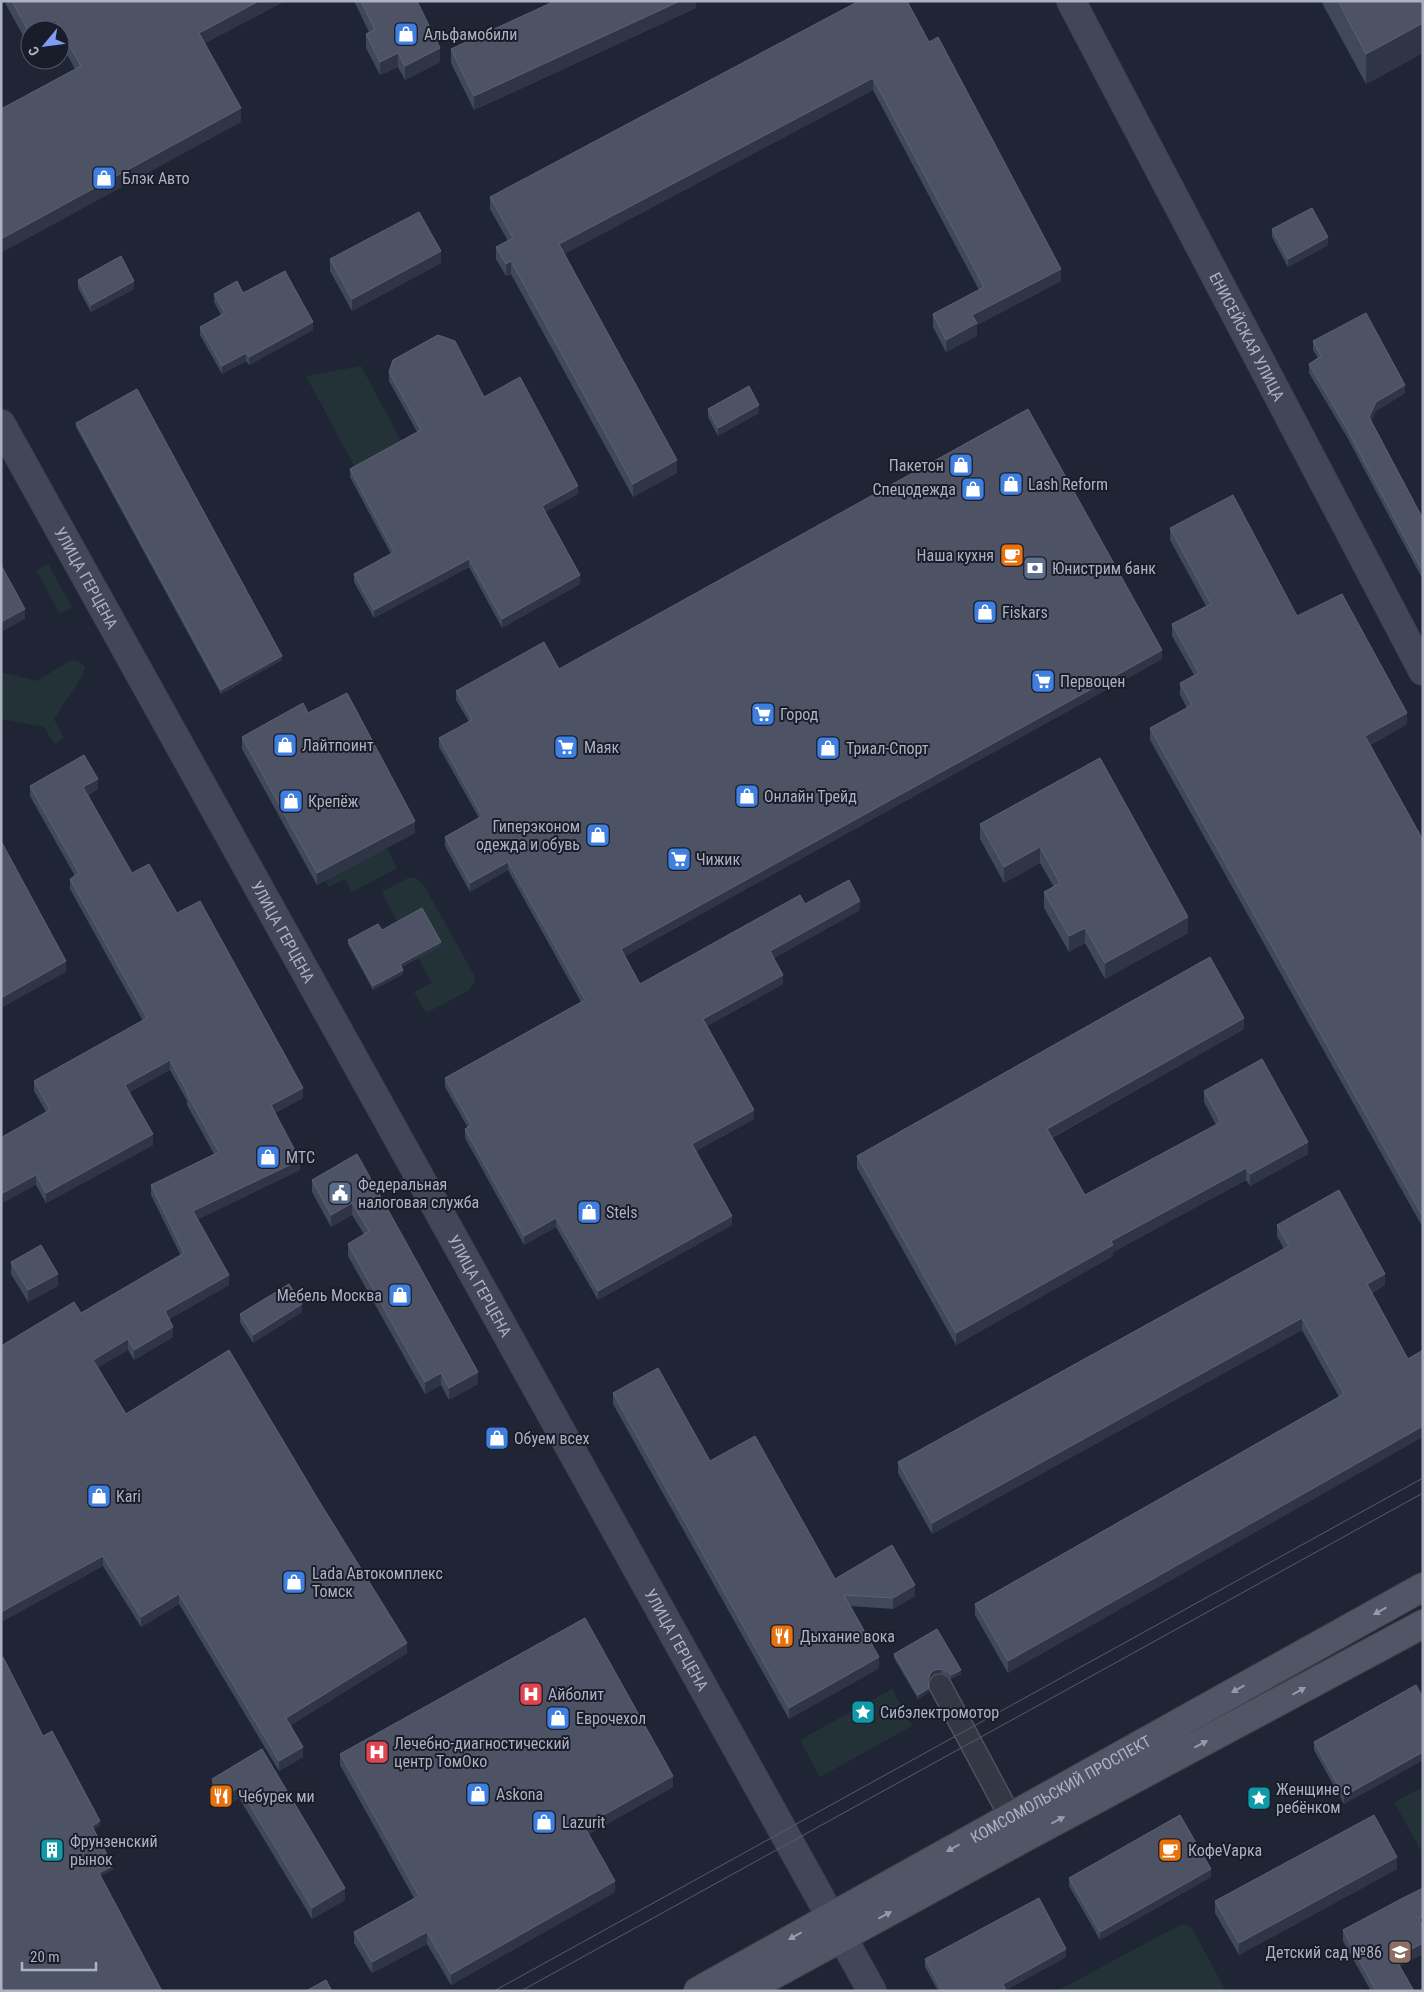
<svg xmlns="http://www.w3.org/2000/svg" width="1424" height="1992" font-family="'Roboto Condensed',sans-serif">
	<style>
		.green { fill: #233237 }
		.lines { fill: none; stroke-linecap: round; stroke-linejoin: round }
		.street-casing { stroke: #4e5260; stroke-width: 24 }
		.secondary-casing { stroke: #3d414f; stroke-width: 30 }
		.primary-casing { stroke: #3d414f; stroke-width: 30 }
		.street { stroke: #333845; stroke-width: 21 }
		.secondary { stroke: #414658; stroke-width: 28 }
		.primary { stroke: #515666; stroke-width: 28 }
		.tram { stroke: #555b6c; stroke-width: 1 }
		.wall { fill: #41485a }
		.shaded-wall { fill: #2f3546 }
		.building { fill: #4d5365; stroke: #5c6274 }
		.oneway { fill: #969bab }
		.labels { text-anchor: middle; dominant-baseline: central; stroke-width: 4; stroke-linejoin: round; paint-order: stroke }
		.poi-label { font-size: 16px; fill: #adb2c2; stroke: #191d2a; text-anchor: start }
		.street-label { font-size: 16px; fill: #adb2c2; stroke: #191d2a }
	</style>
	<rect width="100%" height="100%" fill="#202535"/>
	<path class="green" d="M361,366L405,448L358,473L306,376Z
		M48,564L72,607L60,614L36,570Z
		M71,660L78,661L85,667L83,675L54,719L64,738L54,744L44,727L1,719V672L37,681Z
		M387,848L397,868L352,892L345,879L328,887L325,880Z
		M408,878H416L425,887L474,975L475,981L468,991L426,1013L414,992L432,983L418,958L440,945L399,925L382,892Z
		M892,1689L912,1726L820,1777L800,1740Z
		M1423,1787V1854L1394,1802Z
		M1180,1925H1188L1194,1932L1226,1991H1057Z"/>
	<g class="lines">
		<g class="street-casing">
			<path id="street" d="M940,1685L1018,1831"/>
		</g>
		<g class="secondary-casing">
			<g id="secondary">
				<path id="s1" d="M1071,1L1423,671"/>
				<path id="s2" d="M1,424L872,1991"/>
			</g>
		</g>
		<g class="primary-casing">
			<g id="primary">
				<path id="s3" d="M698,1991L1423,1587"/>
				<path d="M744,1991L1022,1839L1423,1624"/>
			</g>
		</g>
		<use href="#street" class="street"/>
		<use href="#secondary" class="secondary"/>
		<use href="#primary" class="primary"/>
		<path class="tram" d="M494,1991L1423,1478
			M521,1991L1423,1493"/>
	</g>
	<path class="wall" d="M4,1H285L205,43L241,122L75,69L60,42V30H30V48Z
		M354,1H417L440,62L405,80L398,67L380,75L366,48V34L369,32Z
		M696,1V8L474,110L451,63V49Z
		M1321,1H1423V53L1366,84Z
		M929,42L1061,281L977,325V336L946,352L933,327V314L979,290L873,90L564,254L677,473L633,497L511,274L506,276L496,259V247L508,241L490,209V197Z
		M1272,229L1328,245L1288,267L1272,237Z
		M330,259L441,263L352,311L330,271Z
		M78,280L134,289L91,312L78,288Z
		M243,293L313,330L249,365L246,361L222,374L200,335V327L221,315L214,302V294Z
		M1313,341L1405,393L1376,411L1371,421L1423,519V580L1347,437L1309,373V364L1318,358L1313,350Z
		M389,372L484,397L578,494L545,512L580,584L502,628L469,567L374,618L354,582V574L391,554L350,477V469L417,432L389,381Z
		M708,409L759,413L718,436L708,417Z
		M76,423L282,660L221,694L76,427Z
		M1170,528L1297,616L1407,724L1370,745L1423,840V1228L1150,740V728L1187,708L1180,695V683L1194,675L1172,636V624L1206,606L1170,540Z
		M1162,659L625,956L640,984L805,904L860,910L774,958L783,984L707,1026L754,1119L696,1151L732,1225L598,1300L556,1227L524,1245L465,1138V1129L468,1128L445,1087V1078L581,1002L508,870L470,892L445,846V837L479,818L439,747V738L469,722L456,700V691L559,669Z
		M308,713L415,833L317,885L242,749V737Z
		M1100,758L1188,933L1105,979L1085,943L1069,952L1044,908V892L1054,887L1040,863L1004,883L980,839V824Z
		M30,786L98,789L88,795L132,873L177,913L303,1098L275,1113L300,1170L198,1219L229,1285L169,1319L173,1337L134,1360L128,1350L98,1367L126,1414L407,1653L291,1725L303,1757L279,1771L179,1604L141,1627L103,1566L1,1622V1346L81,1313L181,1256L151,1195V1185L214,1154L187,1105V1101L170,1070L129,1092L153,1145L46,1203L36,1185L2,1137L46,1112L34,1091V1081L143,1021L70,889V879L75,876L30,796Z
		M348,940L441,946L401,967L403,974L373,990L348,944Z
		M1244,1029L1052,1138L1085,1195L1216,1125L1204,1102V1091L1308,1154L1250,1186L1246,1180L1113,1252V1256L956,1345L857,1168V1156Z
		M357,1154L478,1384L449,1400L441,1385L425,1394L348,1256V1244L364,1234L352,1215L331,1227L312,1192V1180Z
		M1277,1225L1385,1285L1372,1293L1408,1359L1008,1673L975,1615V1604L1339,1397L1302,1330L932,1534L898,1473V1462L1284,1249L1277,1236Z
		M11,1262L58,1286L28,1302L11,1274Z
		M302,1312L253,1343L240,1322V1314Z
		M613,1393L710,1461L835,1579L915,1596L893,1609L850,1606L879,1668L789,1719L613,1404Z
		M894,1654L961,1674L951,1679L947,1675L941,1673L934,1674L930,1678L928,1682L929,1692L918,1699L894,1658Z
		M1423,1698V1760L1344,1804L1314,1750V1742Z
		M262,1749L345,1900L312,1919L239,1798L222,1808L212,1791V1779Z
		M340,1754L673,1787L589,1834L615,1892L451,1985L427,1944L372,1973L354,1943V1932L414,1898L340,1765Z
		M1397,1869L1239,1955L1215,1913V1901Z
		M1211,1877L1100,1940L1069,1886V1878Z
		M1423,1888V1954L1400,1966L1414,1991H1371L1343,1941V1930Z
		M1066,1957L1006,1990V1991H938L925,1967V1959Z"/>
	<path class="shaded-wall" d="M259,1H285L199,46V33Z
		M680,1H696V8L474,110V96Z
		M55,20V30H37Z
		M1423,23V53L1366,84V54Z
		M440,48V62L405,80V66Z
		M398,53V67L380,75V62Z
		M873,78V90L559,257V244Z
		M241,108V122L1,253V239Z
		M1328,237V245L1288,267V259Z
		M441,251V263L352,311V299Z
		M511,261V274L506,276V264Z
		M1061,269V281L977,325V336L946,352V340L972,315Z
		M134,281V289L91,312V305Z
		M313,322V330L249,365V357Z
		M246,353V361L222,374V366Z
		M1405,385V393L1376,411L1369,426V417L1376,402Z
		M759,405V413L718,436V428Z
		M677,460V473L633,497V484Z
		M578,486V494L542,514V506Z
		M469,559V567L374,618V610Z
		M580,575V584L502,628V619Z
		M25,609V619L1,632V622Z
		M1162,650V659L621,958V949Z
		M282,656V660L221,694V690Z
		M1407,713V724L1365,747V736Z
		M98,779V789L83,797V787Z
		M415,821V833L317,885V873Z
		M1040,847V863L1004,883V867Z
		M508,862V870L470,892V883Z
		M860,901V910L770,960V951Z
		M1188,917V933L1105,979V963Z
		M1085,928V943L1069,952V936Z
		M441,942V946L400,968V964Z
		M66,961V972L1,1008V998Z
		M403,970V974L373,990V986Z
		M783,975V984L703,1028V1019Z
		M1244,1018V1029L1047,1140V1129Z
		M170,1060V1070L125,1095V1085Z
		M303,1088V1098L271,1115V1105Z
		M754,1110V1119L692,1153V1144Z
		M153,1134V1145L46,1203V1193Z
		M1308,1142V1154L1250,1186V1174Z
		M300,1160V1170L193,1222V1211Z
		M1246,1168V1180L1113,1252V1256L956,1345V1333L1111,1241Z
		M36,1175V1185L1,1204V1194Z
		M352,1203V1215L331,1227V1215Z
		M732,1216V1225L598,1300V1291Z
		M556,1218V1227L524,1245V1236Z
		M58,1274V1286L28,1302V1290Z
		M1385,1274V1285L1367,1295V1284Z
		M229,1275V1285L165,1322V1311Z
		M302,1304V1312L253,1343V1335Z
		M1302,1318V1330L932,1534V1523Z
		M173,1327V1337L134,1360V1350Z
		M128,1339V1350L93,1370V1360Z
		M478,1372V1384L449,1400V1388Z
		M441,1373V1385L425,1394V1382Z
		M1423,1426V1437L1008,1673V1661Z
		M103,1556V1566L1,1622V1612Z
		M915,1585V1596L893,1609V1598Z
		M179,1594V1604L141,1627V1617Z
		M407,1643V1653L286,1728V1718Z
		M879,1657V1668L789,1719V1708Z
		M941,1669V1673L934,1674L930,1678L928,1684V1680L930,1674L934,1670Z
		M961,1670V1674L951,1679V1675Z
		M929,1688V1692L918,1699V1695Z
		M303,1747V1757L279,1771V1761Z
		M1423,1752V1760L1344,1804V1796Z
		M673,1776V1787L584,1837V1826Z
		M239,1787V1798L222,1808V1797Z
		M100,1821V1826L92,1830V1826Z
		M1397,1857V1869L1239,1955V1943Z
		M113,1866V1870L99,1877V1873Z
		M1211,1869V1877L1100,1940V1932Z
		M615,1881V1892L451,1985V1974Z
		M345,1888V1900L312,1919V1908Z
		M1423,1917V1928L1419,1919Z
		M427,1932V1944L372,1973V1962Z
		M1423,1943V1954L1395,1969V1958Z
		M1066,1949V1957L1004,1991L1003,1984Z"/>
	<path class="building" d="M12,1H259L199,33L241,108L1,239V109L81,66L55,20L37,30H30V34Z
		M361,1H417L440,48L405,66L398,53L380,62L366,34L375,30Z
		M555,1H680L474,96L451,49Z
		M859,1H907L929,42L938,37L1061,269L972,315L977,323L946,340L933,314L984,287L873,78L559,244L677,460L633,484L511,261L506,264L496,247L513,238L490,197Z
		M1338,1H1423V23L1366,54Z
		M1312,208L1328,237L1288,259L1272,229Z
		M419,212L441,251L352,299L330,259Z
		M121,256L134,281L91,305L78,280Z
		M285,271L313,322L249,357L246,353L222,366L200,327L225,313L214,294L237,281L243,293Z
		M1366,313L1405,385L1376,402L1369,417L1423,519V572L1347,429L1309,364L1321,356L1313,341Z
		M438,335L455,341L484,397L520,377L578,486L542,506L580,575L502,619L469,559L374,610L354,574L394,552L350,469L421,430L389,372L393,360Z
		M749,386L759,405L718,428L708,409Z
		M137,389L282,656L221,690L76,423Z
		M1028,409L1162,650L621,949L640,984L800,895L805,904L849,880L860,901L770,951L783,975L703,1019L754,1110L692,1144L732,1216L598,1291L556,1218L524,1236L465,1129L471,1125L445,1078L585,1000L508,862L470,883L445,837L482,816L439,738L472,720L456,691L544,642L559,669Z
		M1233,495L1297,616L1342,594L1407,713L1365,736L1423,840V1217L1150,728L1192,705L1180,683L1199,673L1172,624L1211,604L1170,528Z
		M1,565L25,609L1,622Z
		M347,693L415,821L317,873L242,737L303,703L308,713Z
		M84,755L98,779L83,787L132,873L149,864L177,913L200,901L303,1088L271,1105L300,1160L193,1211L229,1275L165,1311L173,1327L134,1350L128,1339L93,1360L126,1414L229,1350L319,1501L407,1643L286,1718L303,1747L279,1761L179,1594L141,1617L103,1556L1,1612V1346L74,1302L81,1313L184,1253L151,1185L219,1152L187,1094H188L170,1060L125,1085L153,1134L46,1193L36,1175L1,1194V1136L2,1137L50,1110L34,1081L147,1018L70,879L79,873L30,786Z
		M1100,758L1188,917L1105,963L1085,928L1069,936L1044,892L1060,883L1040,847L1004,867L980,824Z
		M1,841L66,961L1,998Z
		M422,908L441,942L400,964L403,970L373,986L348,940L378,924L382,930Z
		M1210,957L1244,1018L1047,1129L1085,1195L1221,1122L1204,1091L1262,1059L1308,1142L1250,1174L1246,1168L1111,1241L1113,1245L956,1333L857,1156Z
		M357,1154L478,1372L449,1388L441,1373L425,1382L348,1244L369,1231L352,1203L331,1215L312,1180Z
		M1339,1190L1385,1274L1367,1284L1408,1359L1423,1350V1426L1008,1661L975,1604L1344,1394L1302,1318L932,1523L898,1462L1289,1246L1277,1225Z
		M41,1245L58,1274L28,1290L11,1262Z
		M289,1284L302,1304L253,1335L240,1314Z
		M658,1368L710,1461L755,1436L835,1579L892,1545L915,1585L893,1598L844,1595L879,1657L789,1708L613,1393Z
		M585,1618L673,1776L584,1826L615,1881L451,1974L427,1932L372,1962L354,1932L419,1896L340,1754Z
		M937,1629L961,1670L951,1675L947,1671L941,1669L934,1670L930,1674L928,1680L929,1688L918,1695L894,1654Z
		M3,1657L43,1736L52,1731L100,1821L92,1826L113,1866L99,1873L162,1991H1V1658Z
		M1416,1685L1423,1698V1752L1344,1796L1314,1742Z
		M262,1749L345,1888L312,1908L239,1787L222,1797L212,1779Z
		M1180,1815L1211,1869L1100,1932L1069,1878Z
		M1374,1815L1397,1857L1239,1943L1215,1901Z
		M1423,1888V1917L1419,1919L1423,1927V1943L1395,1958L1414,1991H1376L1343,1930L1401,1899Z
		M1039,1898L1066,1949L1003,1984L1006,1991H942L925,1959Z
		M326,1980L332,1991H306Z"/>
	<defs><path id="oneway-solid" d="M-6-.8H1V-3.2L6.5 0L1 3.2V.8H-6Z" transform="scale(1.25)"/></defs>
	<g class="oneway">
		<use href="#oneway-solid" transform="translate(1380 1611) rotate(151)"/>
		<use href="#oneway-solid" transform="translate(1238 1689) rotate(151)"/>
		<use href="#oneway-solid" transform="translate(1299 1691) rotate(-29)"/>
		<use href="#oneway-solid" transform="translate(1201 1744) rotate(-28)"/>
		<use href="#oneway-solid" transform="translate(1058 1820) rotate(-28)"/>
		<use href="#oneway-solid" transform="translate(953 1848) rotate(151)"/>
		<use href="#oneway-solid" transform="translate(885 1915) rotate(-28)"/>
		<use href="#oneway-solid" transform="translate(795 1936) rotate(151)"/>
	</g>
	<defs>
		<g id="shop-square" transform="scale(1.25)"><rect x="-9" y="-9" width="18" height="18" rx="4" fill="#3f7fe0" stroke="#191d2a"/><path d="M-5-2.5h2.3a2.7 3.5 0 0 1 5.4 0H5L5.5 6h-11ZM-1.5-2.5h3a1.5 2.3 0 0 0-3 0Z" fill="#fff"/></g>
		<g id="cafe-square" transform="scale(1.25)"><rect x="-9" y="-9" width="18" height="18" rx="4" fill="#e8710a" stroke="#191d2a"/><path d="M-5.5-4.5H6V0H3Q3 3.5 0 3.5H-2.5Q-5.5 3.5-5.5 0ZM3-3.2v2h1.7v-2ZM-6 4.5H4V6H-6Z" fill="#fff"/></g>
		<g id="bank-square" transform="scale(1.25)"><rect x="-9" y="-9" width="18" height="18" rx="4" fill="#5c6f8a" stroke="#191d2a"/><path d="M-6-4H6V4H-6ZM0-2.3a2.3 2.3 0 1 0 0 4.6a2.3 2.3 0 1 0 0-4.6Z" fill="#fff"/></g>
		<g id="supermarket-square" transform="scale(1.25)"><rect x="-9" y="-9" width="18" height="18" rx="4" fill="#3f7fe0" stroke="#191d2a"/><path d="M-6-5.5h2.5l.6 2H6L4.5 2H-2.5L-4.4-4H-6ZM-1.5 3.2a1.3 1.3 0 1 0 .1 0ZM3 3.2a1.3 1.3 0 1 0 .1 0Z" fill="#fff"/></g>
		<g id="civic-square" transform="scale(1.25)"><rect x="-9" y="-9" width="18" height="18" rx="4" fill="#5c6f8a" stroke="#191d2a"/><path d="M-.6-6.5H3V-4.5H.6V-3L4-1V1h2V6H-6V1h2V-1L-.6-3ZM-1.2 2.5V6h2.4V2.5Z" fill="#fff"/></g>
		<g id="restaurant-square" transform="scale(1.25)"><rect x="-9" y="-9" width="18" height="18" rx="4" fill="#e8710a" stroke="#191d2a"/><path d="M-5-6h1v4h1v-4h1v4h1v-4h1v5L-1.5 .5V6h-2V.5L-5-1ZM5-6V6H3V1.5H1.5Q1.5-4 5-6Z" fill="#fff"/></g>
		<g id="hospital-square" transform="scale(1.25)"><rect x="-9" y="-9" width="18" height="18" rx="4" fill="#e0444e" stroke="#191d2a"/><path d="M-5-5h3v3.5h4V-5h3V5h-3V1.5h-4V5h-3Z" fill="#fff"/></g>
		<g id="sight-square" transform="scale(1.25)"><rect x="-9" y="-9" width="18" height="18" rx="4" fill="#0f9aa8" stroke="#191d2a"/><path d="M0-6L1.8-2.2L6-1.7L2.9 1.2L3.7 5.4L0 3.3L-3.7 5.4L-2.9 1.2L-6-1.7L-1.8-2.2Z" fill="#fff"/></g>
		<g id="building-square" transform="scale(1.25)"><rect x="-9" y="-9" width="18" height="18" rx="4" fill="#0f9aa8" stroke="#191d2a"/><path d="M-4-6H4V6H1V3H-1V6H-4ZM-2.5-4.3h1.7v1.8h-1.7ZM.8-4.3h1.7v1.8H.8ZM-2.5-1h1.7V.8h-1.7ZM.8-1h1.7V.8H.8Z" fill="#fff"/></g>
		<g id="school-square" transform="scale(1.25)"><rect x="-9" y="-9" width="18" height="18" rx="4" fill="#8d6e63" stroke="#191d2a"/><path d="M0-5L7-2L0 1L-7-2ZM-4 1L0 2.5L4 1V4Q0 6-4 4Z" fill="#fff"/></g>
	</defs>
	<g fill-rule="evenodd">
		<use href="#shop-square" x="406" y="34"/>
		<use href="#shop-square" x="104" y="178"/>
		<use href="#shop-square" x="961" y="465"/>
		<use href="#shop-square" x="1011" y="484"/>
		<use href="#shop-square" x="973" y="489"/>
		<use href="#cafe-square" x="1012" y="555"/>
		<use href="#bank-square" x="1035" y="568"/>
		<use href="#shop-square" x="985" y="612"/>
		<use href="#supermarket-square" x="1043" y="681"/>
		<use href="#supermarket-square" x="763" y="714"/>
		<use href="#shop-square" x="285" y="745"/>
		<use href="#supermarket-square" x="566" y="747"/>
		<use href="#shop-square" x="828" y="748"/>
		<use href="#shop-square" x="747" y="796"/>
		<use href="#shop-square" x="291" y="801"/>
		<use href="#shop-square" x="598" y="835"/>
		<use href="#supermarket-square" x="679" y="859"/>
		<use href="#shop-square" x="268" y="1157"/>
		<use href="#civic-square" x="340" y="1193"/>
		<use href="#shop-square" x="589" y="1212"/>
		<use href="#shop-square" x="400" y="1295"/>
		<use href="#shop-square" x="497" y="1438"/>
		<use href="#shop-square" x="99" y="1496"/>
		<use href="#shop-square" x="294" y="1582"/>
		<use href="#restaurant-square" x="782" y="1636"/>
		<use href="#hospital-square" x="531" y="1694"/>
		<use href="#sight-square" x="863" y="1712"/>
		<use href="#shop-square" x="558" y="1718"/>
		<use href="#hospital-square" x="377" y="1752"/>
		<use href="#shop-square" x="478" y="1794"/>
		<use href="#restaurant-square" x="221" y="1796"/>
		<use href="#sight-square" x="1259" y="1798"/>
		<use href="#shop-square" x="544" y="1822"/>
		<use href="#building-square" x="52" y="1850"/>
		<use href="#cafe-square" x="1170" y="1850"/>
		<use href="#school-square" x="1400" y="1952"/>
	</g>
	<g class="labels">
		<g class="poi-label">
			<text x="424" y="34">Альфамобили</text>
			<text x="122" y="178">Блэк Авто</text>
			<text x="944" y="465" text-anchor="end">Пакетон</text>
			<text x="1028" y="484">Lash Reform</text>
			<text x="956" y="489" text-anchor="end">Спецодежда</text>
			<text x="994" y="555" text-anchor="end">Наша кухня</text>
			<text x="1052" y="568">Юнистрим банк</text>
			<text x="1002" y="612">Fiskars</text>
			<text x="1060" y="681">Первоцен</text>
			<text x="780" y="714">Город</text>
			<text x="302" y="745">Лайтпоинт</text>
			<text x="584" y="747">Маяк</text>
			<text x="846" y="748">Триал-Спорт</text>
			<text x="764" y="796">Онлайн Трейд</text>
			<text x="308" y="801">Крепёж</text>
			<text x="580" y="826" text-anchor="end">Гиперэконом<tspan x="580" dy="18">одежда и обувь</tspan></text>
			<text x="696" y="859">Чижик</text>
			<text x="286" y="1157">МТС</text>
			<text x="358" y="1184">Федеральная<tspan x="358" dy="18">налоговая служба</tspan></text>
			<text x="606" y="1212">Stels</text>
			<text x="382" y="1295" text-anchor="end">Мебель Москва</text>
			<text x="514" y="1438">Обуем всех</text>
			<text x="116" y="1496">Kari</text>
			<text x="312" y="1573">Lada Автокомплекс<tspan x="312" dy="18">Томск</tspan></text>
			<text x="800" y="1636">Дыхание вока</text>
			<text x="548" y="1694">Айболит</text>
			<text x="880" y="1712">Сибэлектромотор</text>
			<text x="576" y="1718">Еврочехол</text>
			<text x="394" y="1743">Лечебно-диагностический<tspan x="394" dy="18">центр ТомОко</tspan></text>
			<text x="1276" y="1789">Женщине с<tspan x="1276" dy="18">ребёнком</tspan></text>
			<text x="496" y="1794">Askona</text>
			<text x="238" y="1796">Чебурек ми</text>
			<text x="562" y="1822">Lazurit</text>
			<text x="70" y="1841">Фрунзенский<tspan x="70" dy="18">рынок</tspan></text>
			<text x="1188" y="1850">КофеVарка</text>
			<text x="1382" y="1952" text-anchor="end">Детский сад №86</text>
		</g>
		<g class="street-label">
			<text stroke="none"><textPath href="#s1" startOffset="379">ЕНИСЕЙСКАЯ УЛИЦА</textPath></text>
			<text stroke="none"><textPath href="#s2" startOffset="176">УЛИЦА ГЕРЦЕНА</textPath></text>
			<text stroke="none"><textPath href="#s2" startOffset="581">УЛИЦА ГЕРЦЕНА</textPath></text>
			<text stroke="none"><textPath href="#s2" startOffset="986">УЛИЦА ГЕРЦЕНА</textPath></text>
			<text stroke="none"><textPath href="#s2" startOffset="1391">УЛИЦА ГЕРЦЕНА</textPath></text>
			<text stroke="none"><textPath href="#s3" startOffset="415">КОМСОМОЛЬСКИЙ ПРОСПЕКТ</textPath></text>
		</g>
	</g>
	<rect width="1424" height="1992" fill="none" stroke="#adb2c2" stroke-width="5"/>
	<g transform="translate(45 45) rotate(241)"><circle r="24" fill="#191d2a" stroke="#545967"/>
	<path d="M0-4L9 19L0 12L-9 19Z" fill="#829cf3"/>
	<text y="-8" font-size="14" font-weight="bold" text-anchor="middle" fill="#adb2c2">С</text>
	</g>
	<path d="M22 1962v8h74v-8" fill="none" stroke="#adb2c2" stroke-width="2.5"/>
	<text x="30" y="1962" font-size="15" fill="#adb2c2" stroke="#191d2a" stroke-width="4" paint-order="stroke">20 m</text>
</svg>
